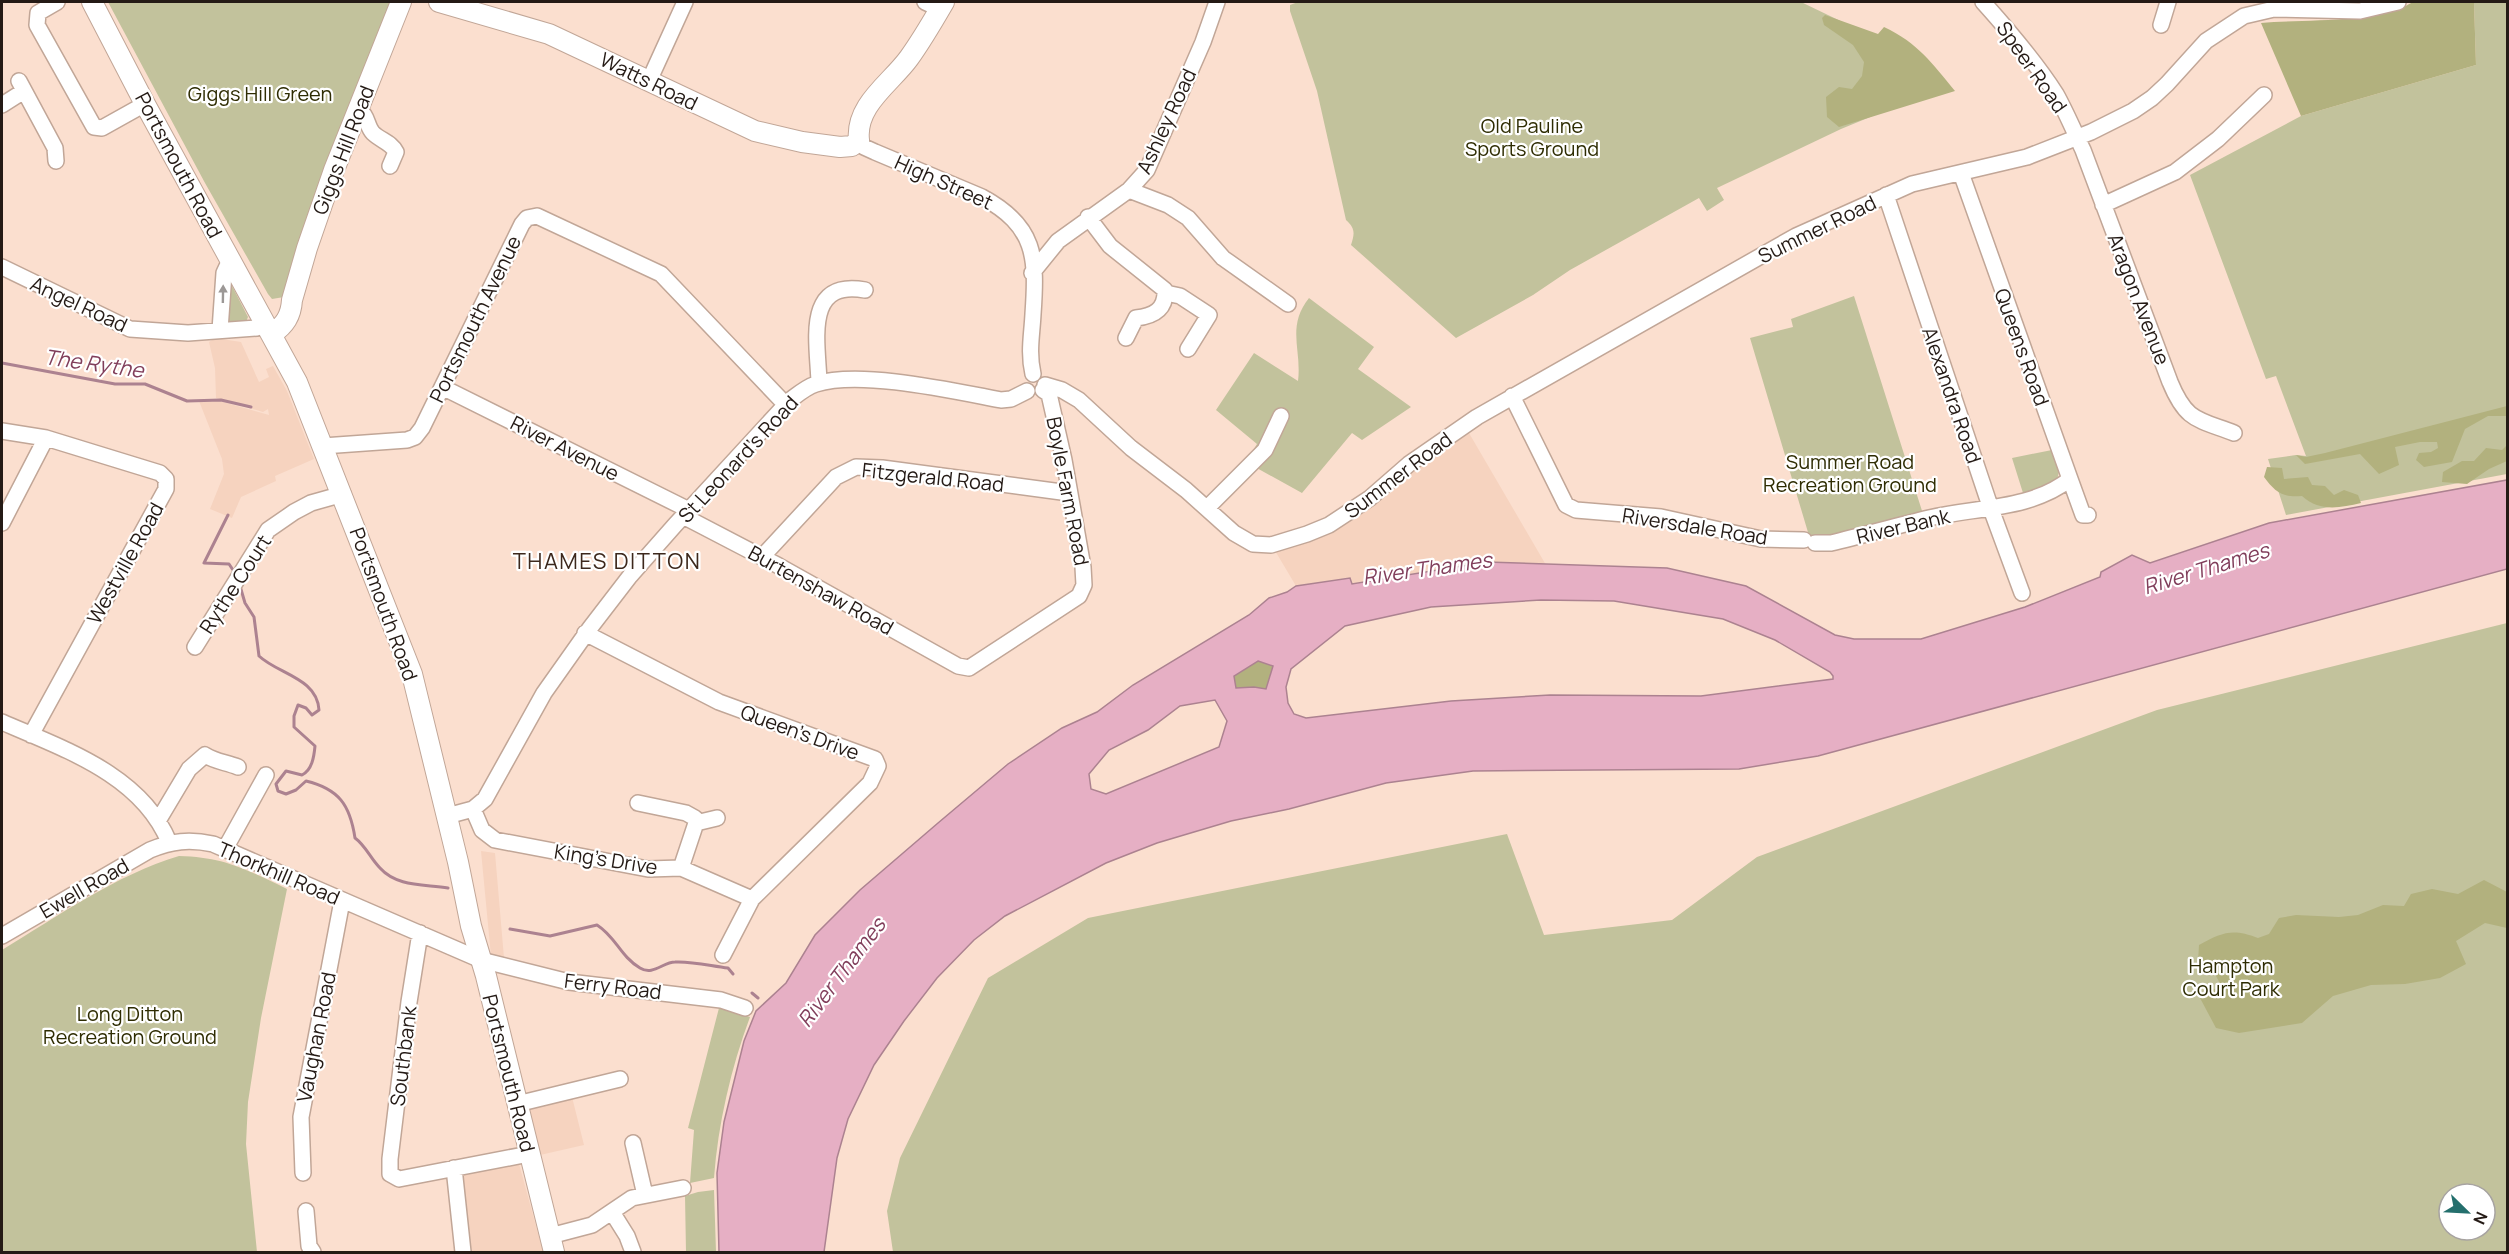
<svg xmlns="http://www.w3.org/2000/svg" width="2509" height="1254" font-family="Manrope,sans-serif">
	<style>
		.built { fill: #f6d3bf }
		.green { fill: #c2c29c; fill-rule: evenodd }
		.forest { fill: #b2b17e }
		.water { fill: #e6afc4; stroke: #ac8290; stroke-width: 1.5; fill-rule: evenodd }
		.lines { fill: none; stroke-linecap: round; stroke-linejoin: round }
		.stream { stroke: #ac8290; stroke-width: 3 }
		.minor-casing { stroke: #c1a697; stroke-width: 18 }
		.major-casing { stroke: #c1a697; stroke-width: 22 }
		.minor { stroke: #fff; stroke-width: 15 }
		.major { stroke: #fff; stroke-width: 20 }
		.oneway { fill: #9c9896 }
		.labels { text-anchor: middle; dominant-baseline: central; stroke-width: 4.5; stroke-linejoin: round; paint-order: stroke }
		.street-label { font-size: 20px; fill: #241a15; stroke: #fff }
		.park-label { font-size: 20px; fill: #2e2c02; stroke: #fff }
		.water-label { font-size: 21px; font-style: italic; fill: #813e5b; stroke: #fff }
		.quarter-label { font-size: 22px; letter-spacing: 1.5px; fill: #3d281c; stroke: #fff }
	</style>
	<rect width="100%" height="100%" fill="#fbdfcf"/>
	<path class="built" d="M215,338L241,342L259,382L269,377L266,369L273,366L287,391L314,459L275,476L276,481L241,497L232,518L210,509L224,474L222,459L199,401L216,400L269,415L268,409L263,412L216,398L215,368L209,342Z
		M1469,433L1546,565L1487,562L1351,584L1349,578L1296,586L1274,549L1333,527Z
		M481,851L495,853L504,958L491,956Z
		M572,1097L584,1145L540,1155L528,1105Z
		M518,1160L543,1252H471L462,1171Z"/>
	<path class="green" d="M108,2H395L284,297L272,299L268,294L205,183Z
		M1298,2H1801L1855,28L1892,108L1841,129L1717,188L1724,200L1707,211L1699,198L1570,270L1533,295L1456,338L1351,245C1355,233 1355,228 1346,220L1317,91L1290,11V5Z
		M2474,2H2507V474L2286,515L2268,459L2296,455L2306,456L2276,376L2266,379L2190,175L2301,116L2476,65Z
		M231,284L248,317L246,322L230,324L226,321Z
		M1854,296L1923,514L1843,534L1810,539L1750,338L1793,327L1791,319Z
		M1309,298L1374,347L1358,369L1411,407L1362,440L1352,433L1302,493L1246,462L1257,444L1216,410L1254,353L1298,381C1302,350 1286,327 1309,298Z
		M2052,450L2059,471L2057,481L2037,490L2023,493L2012,458Z
		M2507,623V1252H893L887,1211L900,1158L988,978L1088,918L1507,834L1544,935L1672,920L1757,857L2157,710ZM2449,1194H2485V1230H2449Z
		M179,856C225,857 247,870 287,889L261,1018L248,1102L246,1144L257,1252H2V950C58,916 116,875 179,856Z
		M719,1008L750,1017C731,1068 718,1124 714,1178L690,1183L694,1130L688,1128Z
		M714,1190L716,1252H686L685,1196L698,1192Z"/>
	<path class="forest" d="M2413,2H2474L2476,65L2301,116L2261,23C2305,19 2376,24 2413,2Z
		M1825,15L1878,34L1884,27C1918,43 1932,63 1955,91L1839,127L1827,117L1826,97L1839,87L1852,89L1862,76L1864,62L1853,45L1824,25L1822,18Z
		M2507,406V416H2488L2465,429L2452,462L2424,467L2416,460L2419,453L2431,452L2438,448L2437,442H2420L2395,447L2399,465L2379,474L2360,454L2305,464L2296,455L2306,457L2325,453Z
		M2507,445V461L2489,469L2467,484L2442,482L2443,472L2462,461H2474L2486,448L2502,450Z
		M2267,467L2282,468L2284,479L2308,477L2312,485L2325,486L2334,495L2344,490L2358,495L2361,503C2339,508 2320,512 2302,496C2283,498 2275,492 2264,477Z
		M1258,661L1274,666L1266,690L1254,687L1236,688L1234,676Z
		M2484,880L2507,892V928L2485,923L2456,941L2466,964L2440,978L2405,984L2371,985L2333,996L2302,1023L2239,1033L2216,1028L2200,998L2221,985L2212,969L2198,962L2199,945C2222,932 2233,928 2258,938L2269,934L2279,918L2296,915L2339,917L2358,915L2383,905L2404,906L2411,894L2432,889L2458,894Z"/>
	<path class="water" d="M2507,480V569L1818,756L1739,769L1473,771L1386,783L1289,809L1231,821L1157,843L1106,863L1005,916L974,940L937,978L904,1021L874,1065L848,1119L837,1158L824,1252H719L717,1173L724,1122L744,1041L756,1011L786,983L815,935L860,890L938,823L1008,764L1062,728L1097,712L1133,685L1249,615L1269,598L1287,592L1296,586L1350,578L1352,584L1487,562L1667,568L1746,586L1835,635L1854,639H1921L2025,607L2100,577L2101,572L2132,555L2150,563L2269,523ZM1541,600L1614,601L1723,619L1775,640L1830,672L1833,676V679L1701,696L1550,695L1451,701L1306,718L1294,714L1288,703L1286,687L1291,669L1345,626L1431,607ZM1258,661L1273,666L1266,689L1254,687L1236,688L1234,676ZM1215,700L1227,721L1219,747L1106,794L1091,789L1089,774L1109,750L1148,730L1180,706Z"/>
	<g class="lines">
		<path class="stream" d="M2,363L115,384H145L187,401L221,400L251,407
			M228,515L204,563L229,564L233,570
			M240,586L245,603L254,617L259,656C278,674 317,678 319,710L312,715L306,708L298,705L294,716V727L315,746C314,757 312,770 302,775L286,771L276,784L278,791L286,794L296,790L306,781C339,789 350,805 355,838C366,846 370,858 380,868C397,887 424,884 448,888
			M510,929L550,936L597,925C616,937 620,956 640,968C653,976 663,962 675,962C692,961 711,966 728,968L733,974
			M752,993L758,998"/>
		<g class="minor-casing">
			<path id="minor" d="M57,2L38,13L37,25L94,127L102,128L145,104
				M925,2L940,9
				M1983,2C2009,31 2035,61 2056,94C2066,112 2074,131 2083,150L2170,382C2186,421 2197,419 2234,433
				M2161,25L2168,2
				M19,81L55,148L56,161
				M649,81L685,2
				M2,105L24,91
				M358,111L364,115C368,121 368,128 373,133C380,140 392,143 396,152L390,166
				M859,140L864,147L875,152L982,197C1036,226 1037,257 1033,314C1032,335 1028,352 1033,374
				M1961,173L2070,479L2083,515H2088
				M1129,190L1168,205L1188,218L1223,258L1288,304
				M1886,195L1991,509L2022,593
				M2103,205L2175,172L2218,139L2264,95
				M1088,217L1110,246L1165,290C1166,310 1153,316 1136,318L1126,338
				M2,267L130,329L188,333L257,328L265,323
				M1032,273L1058,241L1129,190L1147,170L1203,42L1217,2
				M1166,293L1180,296L1209,315L1188,349
				M220,330L224,273L230,260
				M819,383C818,343 803,279 865,290
				M1045,385L1062,390L1079,400L1131,448L1186,490L1234,533L1253,544L1271,545L1307,534L1329,525L1370,498L1409,464L1477,417L1796,236L1912,184L2027,157L2091,132L2133,111L2152,98L2167,84L2206,41L2244,16L2274,9L2360,11L2398,2
				M442,387L689,510
				M1512,396L1566,505L1576,510L1661,517L1761,539L1804,540
				M2,431L46,438L160,473L166,479V489L31,735
				M323,446L407,440L415,437L422,428L522,224L527,218L537,216L661,274L786,405
				M1207,508L1265,450L1281,416
				M683,516L779,566L958,666L969,668L1079,596L1084,585L1083,567L1064,460L1049,394L1043,390
				M2,523L46,438
				M1815,543H1831C1864,535 1896,526 1929,518C1976,507 2031,510 2070,479
				M762,557L836,477L856,467L882,468L1069,493
				M585,633L719,702L875,759L878,766L870,783L752,899L723,955
				M195,647L268,530L294,512L311,503L343,494
				M2,722C63,749 141,774 169,842
				M638,803L686,813L695,818L696,823L681,868
				M473,809L482,830L495,840L648,869L681,868L752,899
				M447,816L473,809L485,799L544,693L590,628L630,576L675,525L789,401C797,395 806,387 816,384C861,370 953,391 1001,400L1011,399L1027,391
				M158,821L189,769L205,755C216,762 226,762 238,767
				M696,823L717,818
				M225,849L266,775
				M420,933L409,1002L390,1159V1174L399,1179L529,1154
				M2,936L150,850C172,841 189,839 213,844L481,960L569,982L721,1000L745,1008
				M517,1104L620,1079
				M633,1143L645,1195
				M454,1168L463,1252
				M303,1173L301,1117L342,901
				M306,1211L309,1246L313,1252
				M612,1212L627,1236L633,1252
				M550,1236L592,1225L632,1198L683,1188"/>
		</g>
		<g class="major-casing">
			<path id="major" d="M92,2L145,104L297,382L412,674L458,862L471,926L486,976L554,1252
				M439,2L549,34L755,131L802,142L840,147L852,146L859,140C855,105 891,83 909,58C922,40 933,21 944,2
				M272,334C285,325 291,316 292,300L307,248L334,170L401,2"/>
		</g>
		<use href="#minor" class="minor"/>
		<use href="#major" class="major"/>
	</g>
	<defs><path id="oneway-solid" d="M-6-.8H1V-3.2L6.5 0L1 3.2V.8H-6Z" transform="scale(1.5)"/></defs>
	<use class="oneway" href="#oneway-solid" transform="translate(223 294) rotate(-89)"/>
	<g class="labels">
		<g class="street-label">
			<text transform="translate(2032 67) rotate(55)">Speer Road</text>
			<text transform="translate(649 81) rotate(26)">Watts Road</text>
			<text transform="translate(1166 121) rotate(-65)">Ashley Road</text>
			<text transform="translate(343 150) rotate(-69)">Giggs Hill Road</text>
			<text transform="translate(179 165) rotate(62)">Portsmouth Road</text>
			<text transform="translate(944 182) rotate(24)">High Street</text>
			<text transform="translate(1817 229) rotate(-26)">Summer Road</text>
			<text transform="translate(2139 299) rotate(69)">Aragon Avenue</text>
			<text transform="translate(79 304) rotate(25)">Angel Road</text>
			<text transform="translate(475 319) rotate(-64)">Portsmouth Avenue</text>
			<text transform="translate(2022 347) rotate(70)">Queens Road</text>
			<text transform="translate(1952 395) rotate(71)">Alexandra Road</text>
			<text transform="translate(565 448) rotate(27)">River Avenue</text>
			<text transform="translate(738 459) rotate(-47)">St Leonard's Road</text>
			<text transform="translate(1398 475) rotate(-37)">Summer Road</text>
			<text transform="translate(933 477) rotate(6)">Fitzgerald Road</text>
			<text transform="translate(1068 491) rotate(79)">Boyle Farm Road</text>
			<text transform="translate(1695 526) rotate(9)">Riversdale Road</text>
			<text transform="translate(1903 526) rotate(-13)">River Bank</text>
			<text transform="translate(125 563) rotate(-61)">Westville Road</text>
			<text transform="translate(235 584) rotate(-57)">Rythe Court</text>
			<text transform="translate(821 590) rotate(29)">Burtenshaw Road</text>
			<text transform="translate(384 604) rotate(70)">Portsmouth Road</text>
			<text transform="translate(800 732) rotate(20)">Queen's Drive</text>
			<text transform="translate(606 859) rotate(9)">King's Drive</text>
			<text transform="translate(279 873) rotate(23)">Thorkhill Road</text>
			<text transform="translate(84 888) rotate(-30)">Ewell Road</text>
			<text transform="translate(613 986) rotate(7)">Ferry Road</text>
			<text transform="translate(316 1037) rotate(-79)">Vaughan Road</text>
			<text transform="translate(403 1056) rotate(-83)">Southbank</text>
			<text transform="translate(509 1073) rotate(76)">Portsmouth Road</text>
		</g>
		<g class="park-label">
			<text x="260" y="93">Giggs Hill Green</text>
			<text x="1532" y="125">Old Pauline<tspan x="1532" dy="23">Sports Ground</tspan></text>
			<text x="1850" y="461">Summer Road<tspan x="1850" dy="23">Recreation Ground</tspan></text>
			<text x="2231" y="965">Hampton<tspan x="2231" dy="23">Court Park</tspan></text>
			<text x="130" y="1013">Long Ditton<tspan x="130" dy="23">Recreation Ground</tspan></text>
		</g>
		<g class="water-label">
			<text transform="translate(94 363) rotate(8)">The Rythe</text>
			<text transform="translate(1427 568) rotate(-8)">River Thames</text>
			<text transform="translate(2206 568) rotate(-17)">River Thames</text>
			<text transform="translate(841 972) rotate(-53)">River Thames</text>
		</g>
		<g class="quarter-label">
			<text x="607" y="561">THAMES DITTON</text>
		</g>
	</g>
	<rect width="2509" height="1254" fill="none" stroke="#241a15" stroke-width="6"/>
	<g transform="translate(2467 1212) rotate(114)"><circle r="28" fill="#ffffff" stroke="#a7a3a1" stroke-width="1.5"/>
	<path d="M0-4.5L10 22L0 15L-10 22Z" fill="#246f6d"/>
	<text y="-9" font-size="16" font-weight="bold" text-anchor="middle" fill="#241a15">N</text>
	</g>
</svg>
